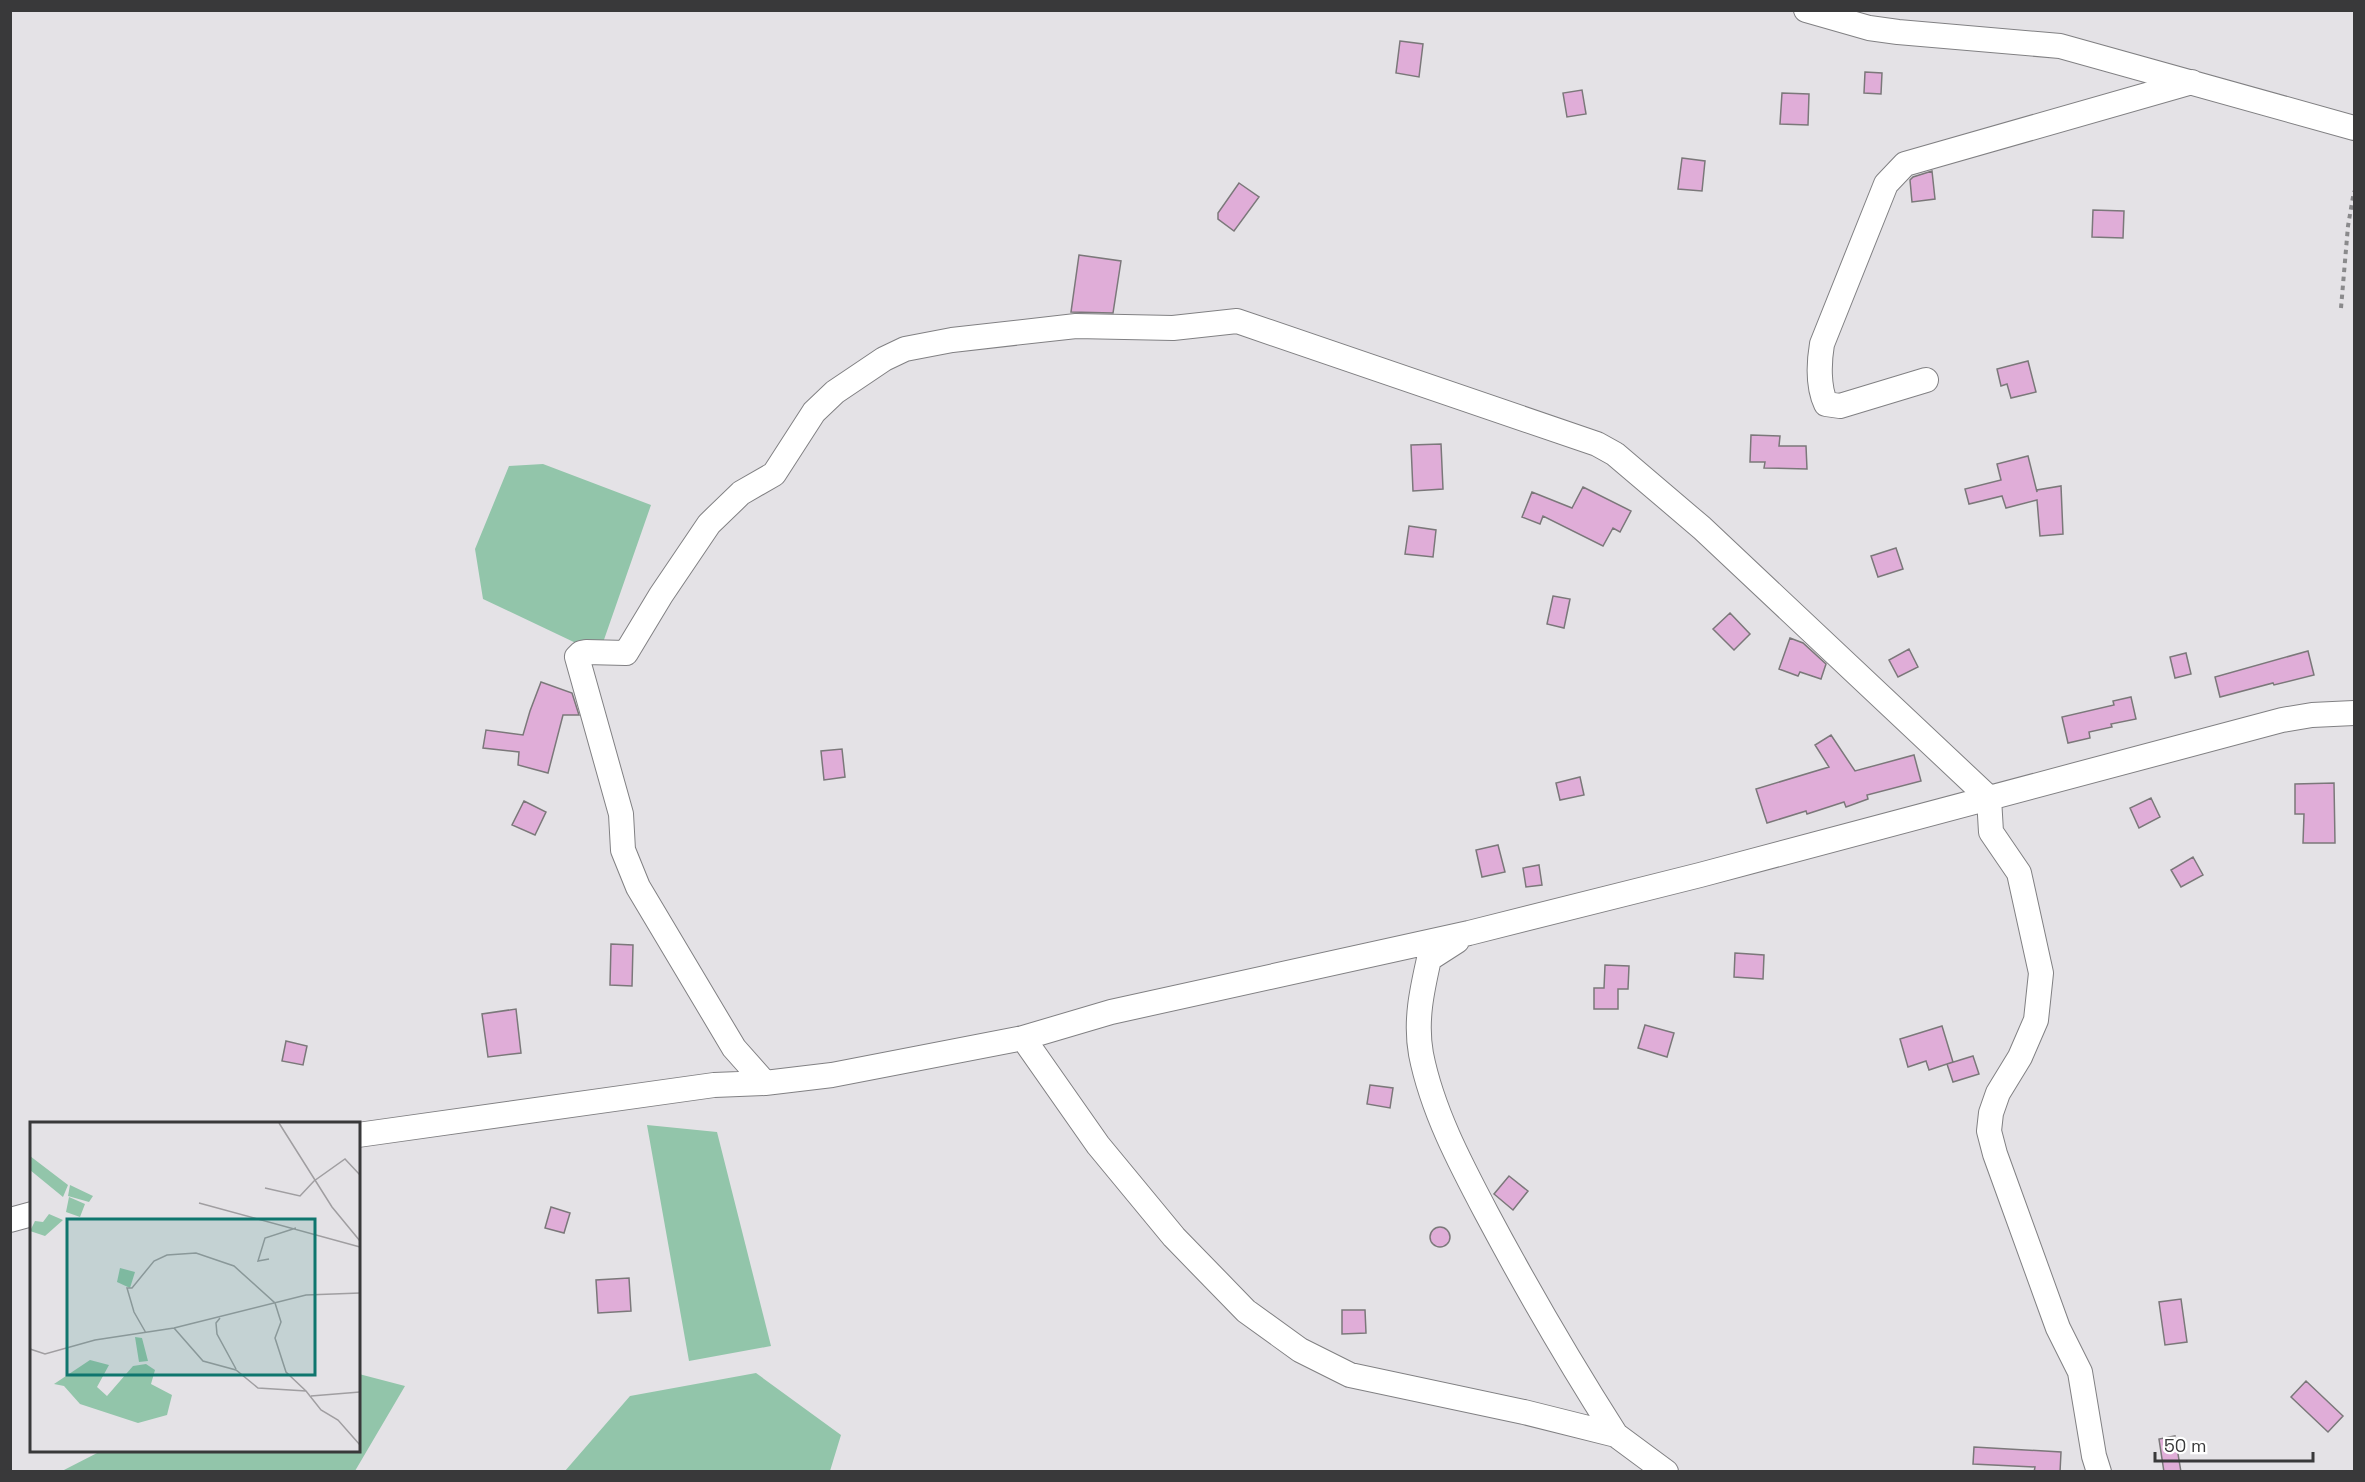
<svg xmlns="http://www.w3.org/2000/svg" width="2365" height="1482" font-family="'Space Grotesk',sans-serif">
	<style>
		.green { fill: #92c5aa }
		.building { fill: #e0add8; stroke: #7b787a; stroke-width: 1.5 }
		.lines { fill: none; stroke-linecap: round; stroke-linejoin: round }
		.minor-casing { stroke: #818083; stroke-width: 26 }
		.path { stroke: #8a8a8c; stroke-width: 4; stroke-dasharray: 4.5 4.5; stroke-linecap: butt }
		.minor { stroke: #fff; stroke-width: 24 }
		.inset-road { fill: none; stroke: #a09ea1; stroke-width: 1.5 }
		.view { fill: #0f766e; fill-opacity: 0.15; stroke: #0f766e; stroke-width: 3 }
		.inset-edge { fill: none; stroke: #39393a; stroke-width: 3 }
	</style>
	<rect width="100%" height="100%" fill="#e4e2e6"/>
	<path class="green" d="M543,464L651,505L599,654L483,599L475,549L509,466Z
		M647,1125L717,1132L771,1346L689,1361Z
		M756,1373L841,1435L830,1471H565L630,1396Z
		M359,1374L405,1386L355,1471H62L101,1451L358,1450Z"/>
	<path class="building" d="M1400,41L1423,44L1419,77L1396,73Z
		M1865,72L1882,73L1881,94L1864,93Z
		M1582,90L1586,114L1567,117L1563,93Z
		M1782,93L1809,94L1808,125L1780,124Z
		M1682,158L1705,161L1702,191L1678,189Z
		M1932,171L1935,199L1912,202L1910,180L1913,177Z
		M1239,183L1259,197L1234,231L1218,219V213Z
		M2093,210L2124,211L2123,238L2092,237Z
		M1079,255L1121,261L1113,313L1071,312Z
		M2028,361L2036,392L2011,398L2007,384L2001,386L1997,369Z
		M1751,435L1780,436L1779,446H1806L1807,469L1764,468L1765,462H1750Z
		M1441,444L1443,489L1413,491L1411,445Z
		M2028,456L2037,492V490L2061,486L2063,534L2040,536L2037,500L2006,508L2002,496L1969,504L1965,489L2001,480L1997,464Z
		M1583,487L1631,511L1620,532L1613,528L1603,546L1543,516L1540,524L1522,517L1532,492L1572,508Z
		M1409,526L1436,530L1433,557L1405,554Z
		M1896,548L1903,569L1878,577L1871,556Z
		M1553,596L1570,599L1564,628L1547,624Z
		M1730,613L1750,634L1734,650L1713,629Z
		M1790,638L1803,643L1826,664L1821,679L1800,672L1798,676L1779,669Z
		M1909,649L1918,667L1898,677L1889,660Z
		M2308,651L2314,675L2274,685L2273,683L2220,697L2215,677Z
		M2186,653L2191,674L2175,678L2170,657Z
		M541,682L572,693L579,715H563L548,773L518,765L519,752L483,748L486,730L523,735L530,711Z
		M2131,697L2136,719L2111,724L2112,727L2089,732L2090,738L2068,743L2062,717L2114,705L2113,701Z
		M1831,735L1855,771L1914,755L1921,781L1867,795L1868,799L1846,807L1844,802L1807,814L1806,811L1767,823L1756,789L1829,767L1815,745Z
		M842,749L845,777L824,780L821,751Z
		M1580,777L1584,795L1560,800L1556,783Z
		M2334,783L2335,843H2303L2304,814H2295V784Z
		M2151,798L2160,817L2139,828L2130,808Z
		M524,801L546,812L535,835L512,825Z
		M1498,845L1505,872L1482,877L1476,850Z
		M2193,857L2203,875L2181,887L2171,870Z
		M1539,865L1542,885L1526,887L1523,868Z
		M611,944L633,945L632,986L610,985Z
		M1735,953L1764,955L1763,979L1734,977Z
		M1605,965L1629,966L1628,989H1618V1009H1594V988H1604Z
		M516,1009L521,1053L488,1057L482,1014Z
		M1645,1025L1674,1033L1667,1057L1638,1048Z
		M1942,1026L1953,1062L1929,1070L1926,1061L1908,1067L1900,1039Z
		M286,1041L307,1046L303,1065L282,1061Z
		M1973,1056L1979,1074L1953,1082L1947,1064Z
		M1370,1085L1393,1088L1390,1108L1367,1104Z
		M1509,1176L1528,1191L1513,1210L1494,1194Z
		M551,1207L570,1213L564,1233L545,1228Z
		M1430 1237a10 10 0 1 1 20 0a10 10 0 1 1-20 0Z
		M629,1278L631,1311L598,1313L596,1280Z
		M2181,1299L2187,1342L2165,1345L2159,1302Z
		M1342,1310H1365L1366,1333L1342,1334Z
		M2306,1381L2343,1416L2328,1432L2291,1397Z
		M2175,1436L2181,1472H2164L2159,1439Z
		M1974,1447L2061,1452L2060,1472H2034L2035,1467L1973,1464Z"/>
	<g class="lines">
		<g class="minor-casing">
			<path id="minor" d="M1806,10L1869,28L1898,32L2060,46L2354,128
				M1926,380L1840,406L1826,404C1818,387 1819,362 1822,344L1886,184L1905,164L2192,82
				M1457,941L1429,959C1422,990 1415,1021 1421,1054C1432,1110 1460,1163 1487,1214C1527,1289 1570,1363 1616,1435
				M1023,1038L1098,1145L1174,1237L1246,1311L1300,1350L1350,1375L1524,1412L1616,1435L1666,1472
				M765,1083L734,1048L638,887L623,850L621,814L577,657L581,653L586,652L626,653L661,595L709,524L741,493L774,474L814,412L835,392L884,359L905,349L952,340L1076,326L1173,328L1237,321L1597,444L1615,454L1702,528L1989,798L1991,832L2019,873L2041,973L2036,1020L2020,1057L1998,1093L1991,1113L1989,1131L1995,1154L2058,1328L2080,1372L2094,1456L2099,1472
				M358,1135L714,1085L765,1083L832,1075L1023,1038L1111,1012L1469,933L1700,875L2282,720L2312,715L2354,713
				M10,1220L32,1214"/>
		</g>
		<path class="path" d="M2341,308L2348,226L2354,191"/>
		<use href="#minor" class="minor"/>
	</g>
	<g transform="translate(30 1122)">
		<rect width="330" height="330" fill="#e4e2e6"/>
		<path d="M0,34L38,63L33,75L0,48ZM40,63L63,74L59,80L38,74ZM39,75L55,82L50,95L36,90ZM19,92L33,98L15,114L0,109L5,99L13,100ZM90,146L105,150L100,166L87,160ZM105,215L112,216L118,239L109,240ZM60,238L79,243L67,265L77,274L103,244L116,242L125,248L121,262L142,273L137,293L108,301L50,282L34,264L24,262Z" fill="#92c5aa"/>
		<path class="inset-road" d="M249,1L302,85L330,119M235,66L270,74L284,59L315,37L330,53M169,81L330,125M239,137L228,139L235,116L266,106M190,196L186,201L187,212L206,247M144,206L173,239L206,248L228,266L276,269L291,288L308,298L330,323M116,211L104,190L97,166H102L124,139L137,133L166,131L204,144L245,181L251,200L245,216L256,250L276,269M0,227L15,232L65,218L144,206L276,173L330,171M281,274L330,270"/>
		<path class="view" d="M37,97H285V253H37Z"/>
		<rect width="330" height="330" class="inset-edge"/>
	</g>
	<rect width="2365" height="1482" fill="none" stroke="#39393a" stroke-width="24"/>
	<path d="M2155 1452v9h158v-9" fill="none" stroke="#39393a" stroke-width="3"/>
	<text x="2164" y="1452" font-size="18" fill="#39393a" stroke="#ffffff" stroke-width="4.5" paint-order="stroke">50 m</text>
</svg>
